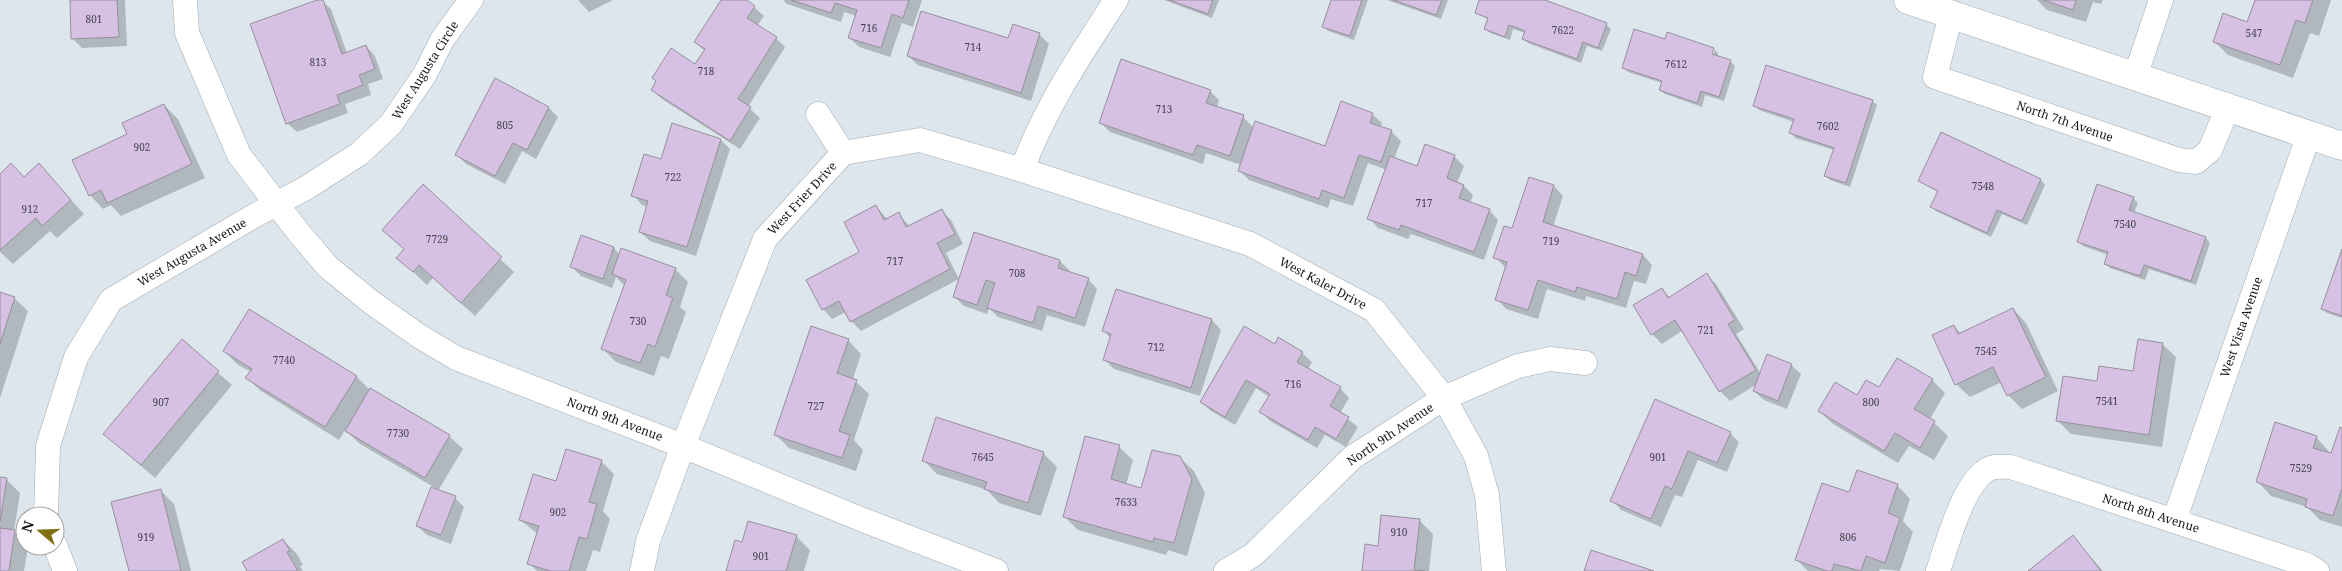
<svg xmlns="http://www.w3.org/2000/svg" width="2342" height="571" font-family="'Noto Serif',serif">
	<style>
		.shadow { fill: #0003 }
		.building { fill: #d6c1e5; stroke: #959099 }
		.lines { fill: none; stroke-linecap: round; stroke-linejoin: round }
		.street-casing { stroke: #a2aab1; stroke-width: 25 }
		.secondary-casing { stroke: #a2aab1; stroke-width: 29 }
		.street { stroke: #fff; stroke-width: 24 }
		.secondary { stroke: #fff; stroke-width: 28 }
		.labels { text-anchor: middle; dominant-baseline: central; stroke-width: 4; stroke-linejoin: round; paint-order: stroke }
		.number-label { font-size: 10px; fill: #45424d }
		.street-label { font-size: 12px; fill: #15181a; stroke: #fff }
	</style>
	<rect width="100%" height="100%" fill="#dee6ed"/>
	<path class="shadow" d="M71,0H125L127,46L82,48L73,39Z
		M321,0L331,9L347,53L366,46L375,56L383,79L368,84L371,95L345,104L348,113L297,132L287,123Z
		M578,0H613L589,12Z
		M722,0H744L754,7L764,16L757,26L776,38L785,47L748,107L760,118L740,149L662,99L652,90L695,65L705,51L695,42Z
		M783,0H922L913,27L902,23L890,57L859,47L849,37L857,16L844,12L841,22L787,4Z
		M1164,0H1219L1212,18Z
		M1332,0H1368L1354,40L1328,31L1323,26Z
		M1387,0H1448L1441,19Z
		M1481,0H1541L1606,24L1611,29L1602,51L1587,46L1581,63L1528,43L1523,39L1525,33L1513,29L1510,40L1490,33L1486,29L1489,20L1476,12Z
		M2037,0H2103L2101,4L2093,2L2086,22L2047,10Z
		M2256,0H2331L2319,36L2310,33L2293,78L2228,55L2215,42L2248,23Z
		M1039,34L1049,44L1031,101L918,65L908,56Z
		M1666,41L1713,49L1711,60L1715,50L1718,53L1717,57L1730,61L1735,66L1724,101L1705,95L1702,107L1665,94L1660,90L1662,83L1628,72L1623,67Z
		M496,80L549,108L558,117L536,159L522,151L505,184L466,164L456,154Z
		M1210,91L1219,100L1217,108L1243,117L1254,128L1326,147L1372,114L1382,123L1380,128L1391,131L1401,141L1394,159L1418,168L1454,156L1464,166L1457,183L1464,186L1473,195L1470,203L1489,210L1498,220L1484,260L1411,234L1408,239L1378,228L1369,218L1387,170L1368,163L1353,206L1331,199L1328,208L1249,180L1239,170L1241,165L1206,153L1203,164L1110,132L1100,122Z
		M1872,101L1877,105L1850,187L1830,180L1826,176L1834,150L1795,138L1791,133L1794,122L1759,110L1754,105Z
		M164,105L178,119L205,178L121,216L111,205L103,209L90,195L129,135Z
		M673,125L721,140L730,149L696,256L650,241L640,232L648,207L642,205L633,195L662,161Z
		M1942,134L2041,180L2045,185L2027,225L2002,214L1991,237L1936,211L1932,207L1938,192L1919,181Z
		M0,175L52,179L84,214L57,238L50,231L13,264L0,252Z
		M1529,179L1554,186L1563,196L1553,227L1643,255L1652,265L1646,284L1634,281L1626,308L1586,296L1585,301L1547,289L1538,319L1506,309L1497,299L1506,268L1495,257L1513,230Z
		M423,186L514,272L475,316L433,278L427,285L412,271L398,257L405,250L384,230Z
		M2133,198L2138,203L2134,213L2206,238L2210,243L2196,285L2149,269L2145,280L2110,268L2105,263L2108,255L2083,246L2078,241Z
		M876,206L887,219L898,213L910,227L941,210L951,220L963,244L946,253L959,279L861,331L851,321L846,312L832,319L823,309L861,253Z
		M975,233L1060,261L1069,270L1068,273L1088,279L1097,289L1085,327L1047,315L1042,331L998,317L989,308L987,314L964,306L955,297Z
		M582,237L614,248L620,255L675,269L688,282L680,307L686,312L669,359L661,356L654,376L616,362L602,348L625,286L616,277L612,288L581,276L572,267Z
		M2342,253V318L2327,313L2323,309Z
		M1706,275L1716,284L1744,329L1736,334L1761,374L1791,365L1801,374L1787,409L1764,400L1754,391L1757,384L1730,401L1720,391L1683,330L1662,344L1652,334L1662,289L1670,298Z
		M1117,290L1212,320L1221,330L1200,396L1114,369L1105,360L1111,339L1104,331Z
		M0,293L14,298L28,311L0,398Z
		M2013,309L2026,323L2058,391L2022,409L2008,395L2002,382L1970,397L1956,384L1954,326L1961,334Z
		M848,340L861,354L853,379L869,394L854,440L863,450L856,471L789,448L775,434Z
		M182,341L232,385L155,478L104,434Z
		M2162,344L2176,357L2162,447L2071,434L2057,420L2098,383L2134,372Z
		M1275,346L1302,353L1312,362L1308,369L1340,388L1349,398L1340,413L1358,427L1346,447L1325,435L1317,448L1270,421L1261,411L1269,397L1256,388L1235,425L1211,411L1201,402Z
		M224,351L356,376L370,390L449,436L463,449L438,491L455,498L464,507L451,544L427,535L417,526L437,489L360,444L345,430L339,440L261,391L247,378L251,372L238,365Z
		M1932,380L1945,393L1930,419L1948,436L1934,460L1909,446L1898,463L1833,424L1819,411L1880,389Z
		M1655,400L1730,433L1739,442L1727,472L1698,460L1682,497L1675,495L1661,527L1621,510L1612,500Z
		M937,419L1044,454L1057,467L1041,516L999,503L987,490L937,474L924,461Z
		M2342,429V527L2320,520L2307,507L2271,496L2258,482L2316,437L2332,455Z
		M1119,447L1133,460L1126,485L1142,489L1180,458L1194,471L1205,493L1187,556L1168,550L1166,555L1078,530L1064,516Z
		M601,461L614,474L603,511L610,519L600,552L593,550L586,571H537L529,563L538,534L520,520L557,483Z
		M0,478L6,479L20,493L14,531L25,542V546H28L24,571H0Z
		M1897,485L1910,499L1903,521L1913,532L1900,571L1880,569L1879,571H1808L1797,560L1850,494Z
		M161,491L174,504L191,571H130Z
		M1420,521L1433,534L1429,571H1363L1379,547Z
		M796,536L810,550L804,571H727L743,543Z
		M2073,537L2103,571H2030Z
		M283,540L297,554L303,565L300,566L303,571H248Z"/>
	<path class="building" d="M70,0H117L119,37L71,39Z
		M317,0H323L342,54L366,45L375,69L359,75L363,85L337,95L340,104L286,124L250,24Z
		M721,0H747L755,6L747,18L777,37L738,99L751,107L730,141L651,90L656,81L652,78L671,48L695,64L705,49L694,42Z
		M791,0H909L903,18L892,14L881,48L848,38L857,10L835,3L831,13Z
		M1169,0H1213L1208,14Z
		M1331,0H1362L1350,36L1322,27Z
		M1393,0H1442L1436,15Z
		M1479,0H1545L1607,23L1598,48L1583,42L1577,59L1522,39L1525,31L1509,25L1505,37L1484,29L1488,18L1475,13Z
		M2043,0H2076L2073,10Z
		M2255,0H2313L2305,23L2296,20L2280,65L2213,42L2223,13L2247,22Z
		M921,11L1008,38L1013,24L1040,33L1021,93L907,56Z
		M1634,29L1665,39L1667,32L1714,48L1712,54L1731,60L1719,97L1701,91L1697,103L1659,90L1662,81L1622,68Z
		M1121,59L1211,90L1206,103L1244,115L1230,156L1197,145L1193,155L1099,123Z
		M1766,65L1873,100L1846,183L1824,176L1834,148L1789,133L1794,119L1753,106Z
		M495,78L549,107L527,150L513,143L495,176L455,155Z
		M1341,101L1373,113L1370,123L1392,130L1381,162L1359,155L1344,198L1322,190L1319,199L1238,171L1255,121L1325,146Z
		M164,104L192,164L107,203L101,190L89,196L72,160L127,134L122,123Z
		M672,123L721,139L687,247L639,232L648,201L631,196L644,154L661,159Z
		M1941,132L2041,179L2022,221L1997,210L1987,233L1930,207L1938,191L1918,181Z
		M1425,144L1455,155L1447,178L1464,185L1459,198L1490,209L1474,252L1401,225L1399,230L1367,219L1390,156L1417,166Z
		M11,163L24,177L39,163L71,200L42,226L36,218L0,250V174Z
		M1529,177L1554,185L1543,222L1643,254L1636,276L1625,272L1617,299L1577,287L1575,292L1538,280L1528,310L1495,300L1507,262L1493,258L1504,226L1512,228Z
		M423,184L502,257L461,303L419,265L413,272L396,258L404,249L382,230Z
		M2097,184L2134,197L2129,210L2206,237L2191,281L2144,265L2140,276L2104,264L2108,252L2077,242Z
		M876,205L884,220L899,212L906,227L942,209L955,234L937,243L950,269L850,322L839,301L822,310L806,280L859,252L844,222Z
		M974,232L1060,260L1058,268L1089,278L1075,318L1038,306L1033,323L987,308L995,283L986,280L977,305L953,297Z
		M581,235L614,247L603,279L570,267Z
		M621,248L676,268L666,295L673,298L655,347L648,344L640,363L601,349L626,280L612,274Z
		M2342,249V316L2321,309Z
		M1707,273L1735,320L1728,324L1756,370L1719,392L1675,320L1651,335L1633,305L1662,288L1668,298Z
		M1116,289L1212,319L1191,388L1103,360L1111,334L1102,331Z
		M0,292L15,297L0,344Z
		M2013,308L2046,377L2007,396L1993,367L1955,385L1932,335L1954,325L1958,334Z
		M249,309L357,376L325,427L245,378L252,369L223,351Z
		M811,326L849,339L837,373L857,380L839,431L850,435L842,458L774,435Z
		M1244,326L1275,344L1278,337L1303,352L1297,362L1341,387L1330,406L1349,417L1336,439L1315,427L1308,440L1259,412L1270,394L1246,380L1225,417L1200,402Z
		M182,339L219,371L141,465L103,434Z
		M2138,339L2163,343L2149,435L2056,421L2063,376L2097,381L2099,366L2133,371Z
		M1767,354L1792,364L1778,401L1753,391Z
		M1897,358L1933,379L1914,409L1935,421L1920,448L1895,433L1884,451L1818,411L1835,382L1857,395L1866,380L1879,387Z
		M370,388L450,435L425,478L345,431Z
		M1655,399L1731,432L1717,463L1688,451L1672,489L1665,486L1651,519L1610,501Z
		M936,417L1044,452L1028,503L984,489L987,482L922,461Z
		M2275,422L2317,436L2313,448L2331,453L2340,427L2342,428V488L2333,516L2305,507L2307,499L2256,482Z
		M1085,436L1120,445L1111,479L1141,488L1152,450L1180,456L1192,479L1174,543L1154,538L1153,542L1063,517Z
		M566,449L602,460L589,502L597,504L587,539L579,537L569,571H551L527,564L539,526L519,520L533,474L556,481Z
		M1857,470L1898,484L1888,513L1900,518L1885,563L1866,556L1861,571L1834,564L1832,571H1827L1795,560L1822,483L1849,492Z
		M0,477L7,478L0,522Z
		M431,487L456,496L441,535L416,526Z
		M161,489L181,571H129L111,502Z
		M1381,515L1420,519L1414,570L1425,571H1362L1365,544L1378,546Z
		M748,521L797,535L786,571H726L735,540L742,542Z
		M0,528L15,530L9,571H0Z
		M2073,535L2101,571H2028Z
		M283,539L290,551L287,552L298,571H247L242,562Z
		M1591,550L1654,571H1584Z"/>
	<g class="lines">
		<g class="street-casing">
			<path id="street" d="M185,0L187,33L239,155L299,233L328,267L371,302L419,336L456,358L683,446L863,520L996,571
				M1951,14L1935,77L2179,160L2196,162L2210,150L2228,107
				M2135,77L2161,0
				M818,114L843,153
				M1022,170C1044,109 1081,54 1116,0
				M46,516L48,446L76,357L111,300L252,217L306,188L359,154L391,124L425,74L442,40L471,0
				M2174,521L2309,134
				M55,545L65,571
				M642,571L648,541L683,446L765,239L843,153L920,140L1022,170L1250,244L1374,310L1444,398L1476,456L1487,495L1494,571
				M1226,571L1253,555L1353,457L1444,398L1518,366L1550,359L1585,363
				M1938,571C1947,545 1962,488 1984,472C1992,465 2001,467 2011,467L2307,565L2317,571"/>
		</g>
		<g class="secondary-casing">
			<path id="secondary" d="M1908,0L2342,146"/>
		</g>
		<use href="#street" class="street"/>
		<use href="#secondary" class="secondary"/>
	</g>
	<g class="labels">
		<g class="number-label">
			<text x="94" y="19">801</text>
			<text x="869" y="28">716</text>
			<text x="1563" y="30">7622</text>
			<text x="2254" y="33">547</text>
			<text x="973" y="47">714</text>
			<text x="318" y="62">813</text>
			<text x="1676" y="64">7612</text>
			<text x="706" y="71">718</text>
			<text x="1164" y="109">713</text>
			<text x="505" y="125">805</text>
			<text x="1828" y="126">7602</text>
			<text x="142" y="147">902</text>
			<text x="673" y="177">722</text>
			<text x="1983" y="186">7548</text>
			<text x="1424" y="203">717</text>
			<text x="30" y="209">912</text>
			<text x="2125" y="224">7540</text>
			<text x="437" y="239">7729</text>
			<text x="1551" y="241">719</text>
			<text x="895" y="261">717</text>
			<text x="1017" y="273">708</text>
			<text x="638" y="321">730</text>
			<text x="1706" y="330">721</text>
			<text x="1156" y="347">712</text>
			<text x="1986" y="351">7545</text>
			<text x="284" y="360">7740</text>
			<text x="1293" y="384">716</text>
			<text x="2107" y="401">7541</text>
			<text x="161" y="402">907</text>
			<text x="1871" y="402">800</text>
			<text x="816" y="406">727</text>
			<text x="398" y="433">7730</text>
			<text x="983" y="457">7645</text>
			<text x="1658" y="457">901</text>
			<text x="2301" y="468">7529</text>
			<text x="1126" y="502">7633</text>
			<text x="558" y="512">902</text>
			<text x="1399" y="532">910</text>
			<text x="146" y="537">919</text>
			<text x="1848" y="537">806</text>
			<text x="761" y="556">901</text>
		</g>
		<g class="street-label">
			<text transform="translate(425 70) rotate(-58)">West Augusta Circle</text>
			<text transform="translate(2065 121) rotate(19)">North 7th Avenue</text>
			<text transform="translate(802 198) rotate(-47)">West Frier Drive</text>
			<text transform="translate(192 252) rotate(-30)">West Augusta Avenue</text>
			<text transform="translate(1323 283) rotate(28)">West Kaler Drive</text>
			<text transform="translate(2241 327) rotate(-71)">West Vista Avenue</text>
			<text transform="translate(615 419) rotate(21)">North 9th Avenue</text>
			<text transform="translate(1390 434) rotate(-34)">North 9th Avenue</text>
			<text transform="translate(2151 513) rotate(18)">North 8th Avenue</text>
		</g>
	</g>
	<g transform="translate(40 531) rotate(289)"><circle r="24" fill="#ffffff" stroke="#a1a3a3"/>
	<path d="M0-4L9 19L0 12L-9 19Z" fill="#7f7112"/>
	<text y="-8" font-size="14" font-weight="bold" text-anchor="middle" fill="#15181a">N</text>
	</g>
</svg>
